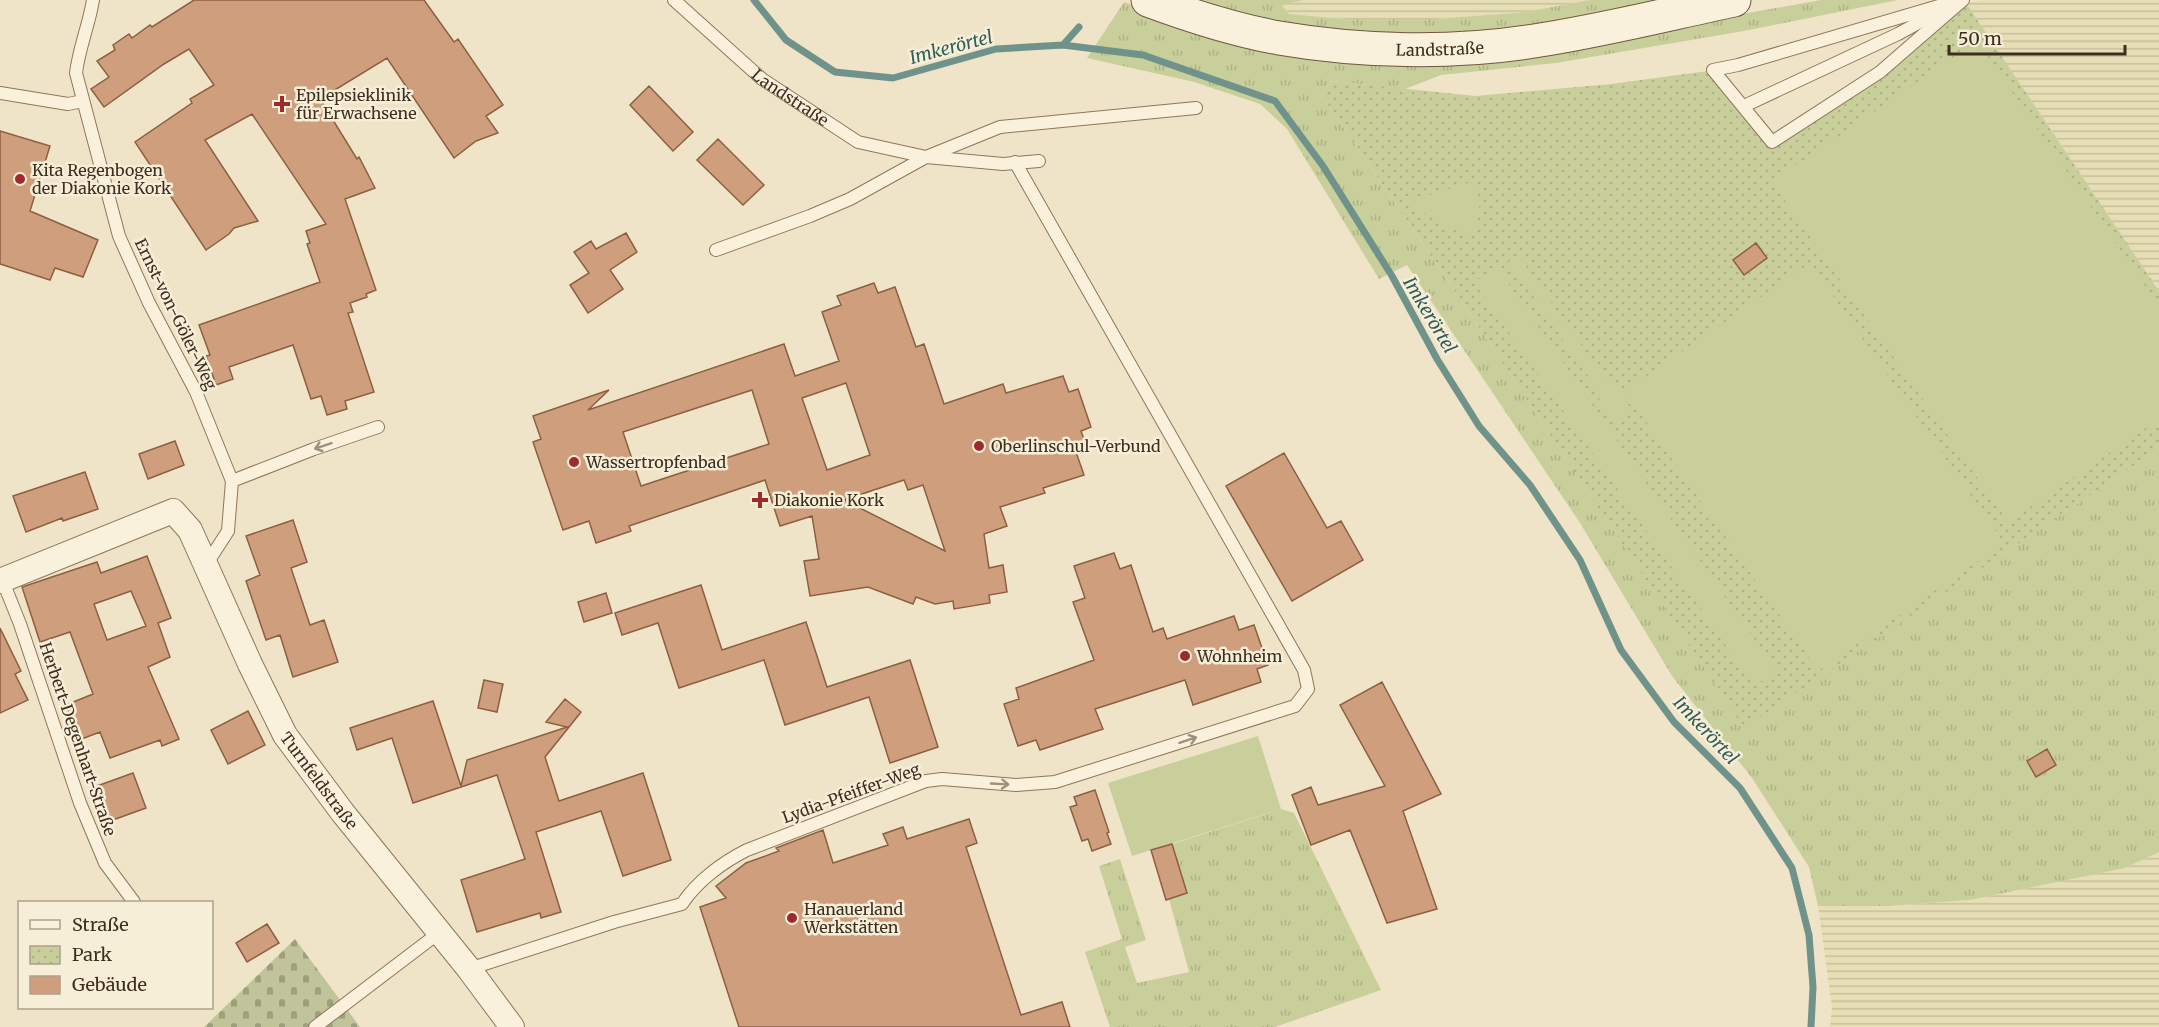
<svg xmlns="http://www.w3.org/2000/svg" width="2159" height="1027" font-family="Merriweather,serif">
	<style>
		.farmland { fill: url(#farmland-rules) }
		.grass { fill: url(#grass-tufts) }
		.cemetery { fill: url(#cemetery-stones) }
		.park { fill: url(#park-dots) }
		.garden { fill: #c9cf9b }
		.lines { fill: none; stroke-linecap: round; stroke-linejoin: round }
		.stream { stroke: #6f938a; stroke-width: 7 }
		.building { fill: #cf9f7d; stroke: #8d5f41; stroke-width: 1.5; fill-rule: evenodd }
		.lane-casing { stroke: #8d765c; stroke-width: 14 }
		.street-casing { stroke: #8d765c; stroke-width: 26 }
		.secondary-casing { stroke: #6f573f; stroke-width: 35 }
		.lane { stroke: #faf1dc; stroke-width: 12 }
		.street { stroke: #faf1dc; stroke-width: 24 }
		.secondary { stroke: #faf1dc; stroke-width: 33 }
		.oneway { stroke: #9c907e }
		.poi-dot { fill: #9e2a2b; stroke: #f7eed8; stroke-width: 2 }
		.labels { text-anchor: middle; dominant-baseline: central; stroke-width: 5; stroke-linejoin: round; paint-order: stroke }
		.street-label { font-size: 16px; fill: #3d2e20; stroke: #f7eed8 }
		.poi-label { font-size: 16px; fill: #3d2e20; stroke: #f7eed8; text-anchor: start }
		.water-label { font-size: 18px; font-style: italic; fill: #2f5d5a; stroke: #f7eed8 }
	</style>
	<defs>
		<pattern id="farmland-rules" width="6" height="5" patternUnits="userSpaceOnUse" patternTransform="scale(1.5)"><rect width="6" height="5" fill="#e6deb5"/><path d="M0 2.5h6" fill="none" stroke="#c6bf9b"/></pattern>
		<pattern id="grass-tufts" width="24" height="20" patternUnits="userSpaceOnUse" patternTransform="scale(1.5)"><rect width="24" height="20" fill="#c9cf9b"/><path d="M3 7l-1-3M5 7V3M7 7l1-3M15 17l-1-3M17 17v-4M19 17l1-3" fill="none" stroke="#aeb285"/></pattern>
		<pattern id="cemetery-stones" width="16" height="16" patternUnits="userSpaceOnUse" patternTransform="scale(1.5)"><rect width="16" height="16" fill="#bfc49a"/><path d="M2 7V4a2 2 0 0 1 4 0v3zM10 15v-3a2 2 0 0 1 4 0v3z" fill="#9ca07d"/></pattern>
		<pattern id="park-dots" width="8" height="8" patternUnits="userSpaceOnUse" patternTransform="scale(1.5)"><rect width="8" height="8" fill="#c9cf9b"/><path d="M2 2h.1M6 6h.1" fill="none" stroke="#aeb285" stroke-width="1.8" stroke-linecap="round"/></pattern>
	</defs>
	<rect width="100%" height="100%" fill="#f0e4c8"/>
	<path class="farmland" d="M1304,0H1590L1526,12L1436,19H1345L1289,14L1282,4Z
		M1983,0H2159V291L1966,3Z
		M2159,852V1027H1830L1832,1007L1818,906H1889L1970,900L2125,868Z"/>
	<path class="grass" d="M1200,0H1304L1282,5L1289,14L1345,19H1436L1526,12L1590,0H1658L1531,29L1429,35H1360L1239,14Z
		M1821,0H1898L1744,31L1556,63L1441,75L1405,89L1332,81L1321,94L1469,312L1744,727L2159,449V852L2125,868L1970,900L1889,906H1818L1809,867L1752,778L1672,676L1580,523L1407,265L1379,279L1287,129L1260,104L1194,82L1087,58L1124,2L1206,31L1278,50L1714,19Z
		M1281,809L1294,813L1381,990L1275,1027H1110L1085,952L1122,939L1099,866L1120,859L1146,940L1125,947L1137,983L1189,972L1169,899L1187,893L1172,844Z"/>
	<path class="cemetery" d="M295,939L360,1027H204Z"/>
	<path class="park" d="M1966,3L2159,291V449L1744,728L1469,312L1321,94L1332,81L1475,96L1611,84L1708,71L1772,141L1810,118Z"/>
	<path class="garden" d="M1977,41L2159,306V419L2008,522L1772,182Z
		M1475,181C1481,198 1482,224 1468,237L1402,201L1406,196L1420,198Z
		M1518,255L1609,385L1614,383L1633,412L1615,423L1596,394L1599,392L1509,261Z
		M1810,263L2004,543L1818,671L1625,391Z
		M1497,267L1776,671L1754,686L1474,282Z
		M1258,736L1281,809L1132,856L1108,783Z"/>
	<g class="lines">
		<path class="stream" d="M754,0L786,40L835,72L893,78L996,49L1063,45L1143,55L1275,101L1323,166L1392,276L1437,359L1479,426L1530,485L1580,560L1621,650L1674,722L1740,788L1792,868L1809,935L1813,987L1811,1027
			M1063,45L1079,27"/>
	</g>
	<path class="building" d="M194,0H424L454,42L458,39L503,105L486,116L498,133L476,141L454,158L387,58L320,99L357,159L359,157L375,188L345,199L376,290L366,294L367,297L350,303L353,312L348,313L374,392L345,401L347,409L327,415L321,396L311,399L293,345L229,367L233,379L216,385L206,356L210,355L199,325L320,282L307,244L310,243L306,231L326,224L252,114L205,140L258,221L234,228L229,234L206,250L135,142L192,103L190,99L214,85L189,49L164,64L104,107L91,89L109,77L97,61L115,50L113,45L129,34L132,38L150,25L152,27Z
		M649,86L693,132L673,151L630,105Z
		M0,131L50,146L30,211L98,240L83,277L55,268L50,280L0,264Z
		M718,139L764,185L743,205L697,160Z
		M626,233L637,252L610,270L623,289L588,313L570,285L589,273L574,252L591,241L596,249Z
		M1756,243L1767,258L1744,275L1733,260Z
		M874,283L878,293L895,287L916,347L924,344L944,404L1003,384L1006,393L1063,376L1069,392L1078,389L1091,427L1081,431L1087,448L1076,452L1084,475L1043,488L1045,493L1000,507L1007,526L984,534L989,568L1003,565L1007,592L989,595L990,603L954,609L953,601L935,604L916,597L913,604L868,587L810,596L804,561L819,559L812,516L780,526L765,480L629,526L631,531L596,543L589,521L563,530L533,442L541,439L533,416L609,390L588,410L784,344L795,376L839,361L822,312L841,305L837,296ZM846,383L870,455L827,470L802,398ZM752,390L769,444L641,486L623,432ZM904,480L908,490L923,485L945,551L844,500Z
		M175,441L184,465L148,479L139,454Z
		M1284,453L1327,528L1341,521L1363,560L1292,601L1226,486Z
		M85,472L98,509L63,521L62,518L26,532L13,496Z
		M293,520L307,562L291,568L310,625L324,620L338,662L293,677L280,635L266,640L246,581L260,575L246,536Z
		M1114,553L1120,569L1131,565L1153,632L1163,628L1167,639L1234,616L1239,630L1254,625L1268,665L1257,669L1261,682L1193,705L1185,680L1095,709L1103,729L1040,750L1036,740L1018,746L1004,704L1019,699L1016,688L1094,660L1073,602L1085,598L1074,566Z
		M147,556L171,618L158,623L170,657L148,667L179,739L162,746L160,740L110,758L100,732L79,740L66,705L93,694L70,632L40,642L22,587L97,562L101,573ZM131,591L146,626L107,640L94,604Z
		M701,585L722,650L806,622L827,687L910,660L938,747L890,763L869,697L785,725L764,660L679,688L658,623L622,635L615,613Z
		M606,593L612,613L584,622L578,602Z
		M0,628L21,671L15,674L28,700L0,713Z
		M484,680L503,684L497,712L478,708Z
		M1382,682L1441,794L1403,811L1437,909L1387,923L1350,830L1311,845L1292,795L1311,787L1318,805L1385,786L1340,705Z
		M565,699L581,712L545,757L559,801L643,773L671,860L623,876L601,811L536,832L561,912L541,918L540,913L477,932L461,880L525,859L497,775L413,803L392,738L357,750L350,728L433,701L461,786L467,760L567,727L546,722Z
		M248,711L265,745L228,764L211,730Z
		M2047,749L2056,765L2036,777L2027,761Z
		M133,773L146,808L110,821L97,786Z
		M1095,790L1109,832L1107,833L1111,844L1092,851L1088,839L1082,841L1070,807L1077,805L1074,797Z
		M969,819L977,843L966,847L1021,1015L1062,1002L1070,1027H739L700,907L726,898L716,886L746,863L779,851L776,848L823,830L833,863L888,845L883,834L903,827L907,839Z
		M1172,844L1187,893L1166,900L1151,850Z
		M267,924L279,943L247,962L236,943Z"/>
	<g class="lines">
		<g class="lane-casing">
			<g id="lane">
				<path d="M93,0C89,25 79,48 76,73L119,236L149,303L196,392L232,481L228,531L206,565"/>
				<path id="s1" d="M674,0L762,79L858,142L926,157L1003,164L1039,161"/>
				<path d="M1959,0L1738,65L1713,70L1772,142L1880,72L1963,0"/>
				<path d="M0,93L68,104L83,101"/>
				<path d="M1744,106L1898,34L1942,10"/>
				<path d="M716,250L810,216L850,199L926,157L1000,127L1196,108"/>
				<path d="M232,481L314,449L378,427"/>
				<path d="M2,579L20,624L80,803L105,863L134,902"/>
				<path d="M469,969L614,922L682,904C697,881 723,862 747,850L926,781L942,779L1016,785L1055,782L1295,706L1308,689L1304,670L1015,162"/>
				<path d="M315,1027L440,932"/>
			</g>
		</g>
		<g class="street-casing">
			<g id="street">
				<path id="s2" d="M0,581L173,511L190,530L250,664L285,735L343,813L469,969L512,1027"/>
			</g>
		</g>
		<g class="secondary-casing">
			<g id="secondary">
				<path id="s3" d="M1148,0C1191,16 1235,30 1279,38C1361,52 1452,54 1534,41C1601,31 1668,14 1734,0"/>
			</g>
		</g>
		<use href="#lane" class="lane"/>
		<use href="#street" class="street"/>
		<use href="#secondary" class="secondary"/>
	</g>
	<defs><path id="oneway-shaft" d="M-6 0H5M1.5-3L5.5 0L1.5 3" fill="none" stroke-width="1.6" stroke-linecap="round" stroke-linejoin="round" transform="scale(1.5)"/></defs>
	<g class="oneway">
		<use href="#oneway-shaft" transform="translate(323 446) rotate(161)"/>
		<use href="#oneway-shaft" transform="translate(1188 740) rotate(-18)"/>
		<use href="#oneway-shaft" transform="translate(1000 784) rotate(3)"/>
	</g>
	<g class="poi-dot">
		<path d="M279 95h6v6h6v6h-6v6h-6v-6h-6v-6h6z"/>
		<circle cx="20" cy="179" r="6"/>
		<circle cx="979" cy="446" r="6"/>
		<circle cx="574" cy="462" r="6"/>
		<path d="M757 491h6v6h6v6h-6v6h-6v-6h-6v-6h6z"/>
		<circle cx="1185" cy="656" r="6"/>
		<circle cx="792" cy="918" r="6"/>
	</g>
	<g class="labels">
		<g class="street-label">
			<text stroke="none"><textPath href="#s3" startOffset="298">Landstraße</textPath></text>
			<text stroke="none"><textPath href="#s1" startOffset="152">Landstraße</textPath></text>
			<text transform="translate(176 314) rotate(64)">Ernst-von-Göler-Weg</text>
			<text transform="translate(78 739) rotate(71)">Herbert-Degenhart-Straße</text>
			<text stroke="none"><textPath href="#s2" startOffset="495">Turnfeldstraße</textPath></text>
			<text transform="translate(851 793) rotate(-20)">Lydia-Pfeiffer-Weg</text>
		</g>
		<g class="poi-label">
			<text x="296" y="95">Epilepsieklinik<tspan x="296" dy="18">für Erwachsene</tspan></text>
			<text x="32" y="170">Kita Regenbogen<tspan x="32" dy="18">der Diakonie Kork</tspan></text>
			<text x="991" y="446">Oberlinschul-Verbund</text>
			<text x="586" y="462">Wassertropfenbad</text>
			<text x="774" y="500">Diakonie Kork</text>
			<text x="1197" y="656">Wohnheim</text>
			<text x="804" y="909">Hanauerland<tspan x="804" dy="18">Werkstätten</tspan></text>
		</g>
		<g class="water-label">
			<text transform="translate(951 47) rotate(-15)">Imkerörtel</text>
			<text transform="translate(1430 315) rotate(59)">Imkerörtel</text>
			<text transform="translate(1706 730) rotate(47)">Imkerörtel</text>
		</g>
	</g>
	<rect x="18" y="901" width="195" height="108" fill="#f7eed8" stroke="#ada18e" stroke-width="1.5"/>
	<rect x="30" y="920" width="30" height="9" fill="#faf1dc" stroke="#ada18e" stroke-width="1.5"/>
	<text x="72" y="931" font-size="18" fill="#3d2e20">Straße</text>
	<rect x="30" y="946" width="30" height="18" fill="url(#park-dots)" stroke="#ada18e" stroke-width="1.5"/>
	<text x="72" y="961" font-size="18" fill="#3d2e20">Park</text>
	<rect x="30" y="976" width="30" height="18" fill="#cf9f7d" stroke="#ada18e" stroke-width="1.5"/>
	<text x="72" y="991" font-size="18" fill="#3d2e20">Gebäude</text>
	<path d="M1949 45v9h176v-9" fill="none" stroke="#3d2e20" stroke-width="3"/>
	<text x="1958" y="45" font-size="18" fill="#3d2e20" stroke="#f7eed8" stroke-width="4.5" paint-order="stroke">50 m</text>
</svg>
